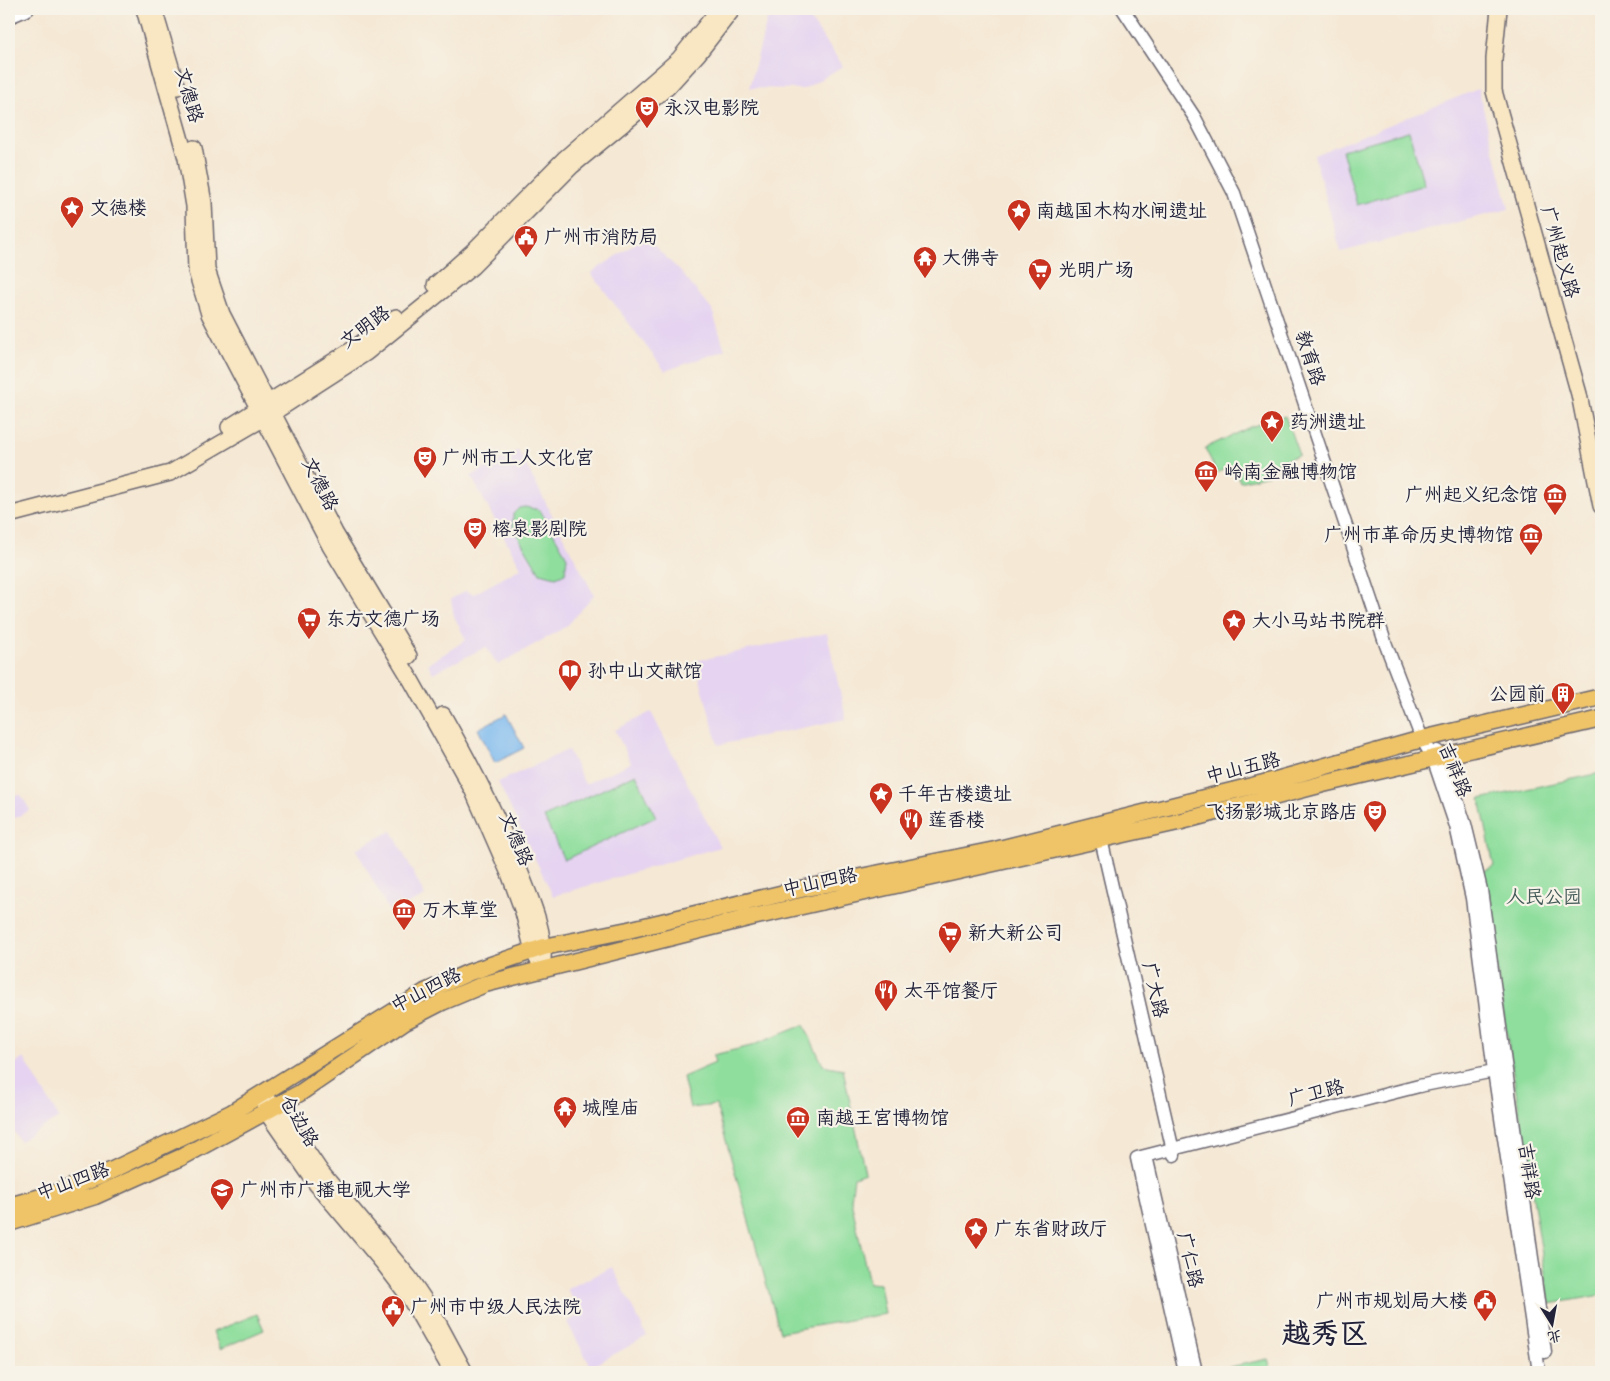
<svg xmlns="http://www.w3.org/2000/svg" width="1610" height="1381" font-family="'Comic Neue','LXGW WenKai TC',sans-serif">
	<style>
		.built { fill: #e5d3f1 }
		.green { fill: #8fde9d; stroke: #58806c }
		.water { fill: #7cb9ef; stroke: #4f6e95 }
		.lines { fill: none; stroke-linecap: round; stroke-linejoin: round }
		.tertiary-casing { stroke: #6c6771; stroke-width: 15 }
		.secondary-casing { stroke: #6c6771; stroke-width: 18 }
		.primary-casing { stroke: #6c6771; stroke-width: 19 }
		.tertiary { stroke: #fff; stroke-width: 12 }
		.secondary { stroke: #f9e7c3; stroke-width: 15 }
		.primary { stroke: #efc469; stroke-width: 16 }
		.labels { text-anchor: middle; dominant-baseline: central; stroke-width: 4.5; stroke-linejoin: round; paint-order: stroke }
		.street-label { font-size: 19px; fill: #22223b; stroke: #f7f3e8 }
		.poi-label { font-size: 19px; fill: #22223b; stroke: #f7f3e8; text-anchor: start }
		.park-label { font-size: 19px; fill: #435a58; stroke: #f7f3e8 }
		.town-label { font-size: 29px; font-weight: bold; fill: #22223b; stroke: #f7f3e8 }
	</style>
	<rect width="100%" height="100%" fill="#f7f3e8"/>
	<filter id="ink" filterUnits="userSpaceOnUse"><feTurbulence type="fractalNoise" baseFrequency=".02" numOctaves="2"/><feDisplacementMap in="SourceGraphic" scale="10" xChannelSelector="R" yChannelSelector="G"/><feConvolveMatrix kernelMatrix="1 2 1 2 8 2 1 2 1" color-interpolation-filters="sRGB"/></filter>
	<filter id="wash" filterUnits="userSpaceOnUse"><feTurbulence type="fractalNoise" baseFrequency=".0096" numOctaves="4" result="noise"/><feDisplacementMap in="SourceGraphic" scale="20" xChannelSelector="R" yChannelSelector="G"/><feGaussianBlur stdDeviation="1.12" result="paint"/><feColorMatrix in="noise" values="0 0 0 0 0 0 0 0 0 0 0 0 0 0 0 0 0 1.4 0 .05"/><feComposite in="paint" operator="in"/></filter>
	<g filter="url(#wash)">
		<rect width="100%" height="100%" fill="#f5e8d4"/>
		<path class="built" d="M527,9H598L591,12L558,13Z
			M770,9H803L843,66L804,89L749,88Z
			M1478,89L1509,209L1341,252L1314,155Z
			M645,237L680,271L712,310L725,350L665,371L591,273Z
			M518,450L594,595L567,626L498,665L486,647L433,673L428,664L466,640L454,616L451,599L465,591L474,594L521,568L471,476Z
			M827,633L846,719L718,745L695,661Z
			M651,712L720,847L553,896L498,782L568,750L585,784L631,763L615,730Z
			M9,795H21L30,810L9,821Z
			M392,831L425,896L390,913L356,849Z
			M24,1058L59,1118L20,1141L9,1123V1067Z
			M612,1267L647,1336L591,1367L567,1322L581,1314L567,1289Z"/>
		<path class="green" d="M1409,131L1424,185L1357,205L1342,150Z
			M1285,416L1299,455L1267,466L1268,475L1240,482L1234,465L1217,473L1205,448L1250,427Z
			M525,507L540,510L567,557L565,573L556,577L540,573L513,528V514L519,508Z
			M1601,773V1295L1550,1304L1481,873L1494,866L1480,799Z
			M636,774L656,817L564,860L544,817Z
			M804,1025L823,1065L843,1069L865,1173L854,1177L851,1200L869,1283L880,1284L885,1314L780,1332L716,1105L690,1108L683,1077L715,1063L713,1055L751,1046Z
			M257,1314L264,1330L220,1349L213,1332Z
			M1268,1359L1272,1372H1205Z"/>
		<path class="water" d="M506,714L524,748L495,763L478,729Z"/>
	</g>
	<g filter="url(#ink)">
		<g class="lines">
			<g class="tertiary-casing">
				<path id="tertiary" d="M1123,9L1195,118L1234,193L1386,645L1422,739L1433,758L1456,826L1472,898L1494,1071L1539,1372
					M9,17L28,9
					M1437,751L1442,755L1465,824L1481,890L1545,1352
					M1101,839L1174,1155
					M1146,1156L1196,1372
					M1185,1372L1137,1158L1419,1086L1494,1071L1503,1072"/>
			</g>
			<g class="secondary-casing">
				<path id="secondary" d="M144,9L186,158L194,206L196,271L209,314L330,546L411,680L472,789L510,876L523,912L533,951L542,968
					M1499,9L1494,59V91L1579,394L1601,506
					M156,16L177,87
					M194,148L204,203L207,270L222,314L335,533L409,656
					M435,285L473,251L564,159L679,59L719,9
					M229,427L356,347L396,317
					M9,515L170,473L273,413L366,353L472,267L572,166L668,87L698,54L733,9
					M443,715C473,768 501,822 523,879C533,904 545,932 543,960
					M262,1096L277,1107L321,1172L409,1277L432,1311L465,1372
					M263,1100L267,1113L317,1185L383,1263L409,1297L452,1372"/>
			</g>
			<g class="primary-casing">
				<path id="primary" d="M9,1206L59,1192L100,1176L231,1113L425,992L470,972L544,947L628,930L801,889L995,850L1276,780L1422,739L1601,697
					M9,1223L95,1196L182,1157L300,1093L405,1021L442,1002L485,984L748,918L1178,822L1323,784L1601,719"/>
			</g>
			<use href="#tertiary" class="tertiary"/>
			<use href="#secondary" class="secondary"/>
			<use href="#primary" class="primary"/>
		</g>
	</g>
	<defs>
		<g id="theatre-pin" transform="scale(1.25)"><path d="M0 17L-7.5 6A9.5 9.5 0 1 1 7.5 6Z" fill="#c8321e" stroke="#f7f3e8"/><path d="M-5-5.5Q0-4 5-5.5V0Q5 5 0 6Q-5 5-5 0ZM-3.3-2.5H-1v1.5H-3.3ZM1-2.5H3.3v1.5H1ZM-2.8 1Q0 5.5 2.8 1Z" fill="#fff"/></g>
		<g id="sight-pin" transform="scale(1.25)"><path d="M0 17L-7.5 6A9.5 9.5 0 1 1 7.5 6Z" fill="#c8321e" stroke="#f7f3e8"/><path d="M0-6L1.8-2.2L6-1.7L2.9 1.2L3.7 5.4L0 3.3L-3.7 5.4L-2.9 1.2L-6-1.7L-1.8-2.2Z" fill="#fff"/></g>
		<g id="civic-pin" transform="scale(1.25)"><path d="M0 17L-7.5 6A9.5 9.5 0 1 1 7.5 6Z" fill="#c8321e" stroke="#f7f3e8"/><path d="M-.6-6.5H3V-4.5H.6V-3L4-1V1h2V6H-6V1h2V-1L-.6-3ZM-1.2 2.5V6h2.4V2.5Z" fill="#fff"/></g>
		<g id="temple-pin" transform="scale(1.25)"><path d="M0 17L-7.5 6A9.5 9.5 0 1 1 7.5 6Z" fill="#c8321e" stroke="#f7f3e8"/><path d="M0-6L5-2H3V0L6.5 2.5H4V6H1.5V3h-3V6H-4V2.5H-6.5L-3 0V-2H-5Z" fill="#fff"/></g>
		<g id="supermarket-pin" transform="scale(1.25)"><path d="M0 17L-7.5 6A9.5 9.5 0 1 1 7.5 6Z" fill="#c8321e" stroke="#f7f3e8"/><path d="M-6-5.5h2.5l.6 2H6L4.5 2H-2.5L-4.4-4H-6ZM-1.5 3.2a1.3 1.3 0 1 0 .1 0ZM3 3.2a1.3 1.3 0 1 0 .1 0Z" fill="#fff"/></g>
		<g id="museum-pin" transform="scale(1.25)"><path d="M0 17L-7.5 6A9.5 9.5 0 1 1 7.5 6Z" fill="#c8321e" stroke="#f7f3e8"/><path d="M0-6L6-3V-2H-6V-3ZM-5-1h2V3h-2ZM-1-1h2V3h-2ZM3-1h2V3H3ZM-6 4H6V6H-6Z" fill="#fff"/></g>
		<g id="library-pin" transform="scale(1.25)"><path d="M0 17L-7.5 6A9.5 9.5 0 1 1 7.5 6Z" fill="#c8321e" stroke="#f7f3e8"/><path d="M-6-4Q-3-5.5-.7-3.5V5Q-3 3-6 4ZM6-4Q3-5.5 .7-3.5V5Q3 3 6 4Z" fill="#fff"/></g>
		<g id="building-pin" transform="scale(1.25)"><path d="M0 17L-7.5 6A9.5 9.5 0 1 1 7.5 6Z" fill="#c8321e" stroke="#f7f3e8"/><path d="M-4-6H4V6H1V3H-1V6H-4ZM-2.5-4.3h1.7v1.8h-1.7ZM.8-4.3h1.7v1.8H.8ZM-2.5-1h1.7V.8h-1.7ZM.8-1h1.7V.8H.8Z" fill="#fff"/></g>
		<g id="restaurant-pin" transform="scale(1.25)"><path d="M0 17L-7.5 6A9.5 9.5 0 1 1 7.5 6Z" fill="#c8321e" stroke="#f7f3e8"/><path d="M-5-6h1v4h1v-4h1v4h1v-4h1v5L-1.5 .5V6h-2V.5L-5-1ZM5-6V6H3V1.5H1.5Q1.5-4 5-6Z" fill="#fff"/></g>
		<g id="university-pin" transform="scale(1.25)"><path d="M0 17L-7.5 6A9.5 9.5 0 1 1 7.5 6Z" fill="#c8321e" stroke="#f7f3e8"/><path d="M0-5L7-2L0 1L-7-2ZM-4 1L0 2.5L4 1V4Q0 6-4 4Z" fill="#fff"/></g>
	</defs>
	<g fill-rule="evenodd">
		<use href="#theatre-pin" x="647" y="108"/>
		<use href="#sight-pin" x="72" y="208"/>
		<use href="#sight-pin" x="1019" y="211"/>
		<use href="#civic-pin" x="526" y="237"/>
		<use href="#temple-pin" x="925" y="258"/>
		<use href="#supermarket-pin" x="1040" y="270"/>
		<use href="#sight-pin" x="1272" y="422"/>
		<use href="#theatre-pin" x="425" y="458"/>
		<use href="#museum-pin" x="1206" y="472"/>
		<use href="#museum-pin" x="1555" y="495"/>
		<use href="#theatre-pin" x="475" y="529"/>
		<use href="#museum-pin" x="1531" y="535"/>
		<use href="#supermarket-pin" x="309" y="619"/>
		<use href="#sight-pin" x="1234" y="621"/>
		<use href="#library-pin" x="570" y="671"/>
		<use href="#building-pin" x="1563" y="694"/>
		<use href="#sight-pin" x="881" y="794"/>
		<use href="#theatre-pin" x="1375" y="812"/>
		<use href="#restaurant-pin" x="911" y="820"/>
		<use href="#museum-pin" x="404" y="910"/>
		<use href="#supermarket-pin" x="950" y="933"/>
		<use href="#restaurant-pin" x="886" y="991"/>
		<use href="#temple-pin" x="565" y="1108"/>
		<use href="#museum-pin" x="798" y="1118"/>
		<use href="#university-pin" x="222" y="1190"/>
		<use href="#sight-pin" x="976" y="1229"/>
		<use href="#civic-pin" x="1485" y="1301"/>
		<use href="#civic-pin" x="393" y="1307"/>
	</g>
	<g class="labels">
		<g class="street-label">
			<text transform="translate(189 95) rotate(74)">文德路</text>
			<text transform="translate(1560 252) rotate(74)">广州起义路</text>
			<text transform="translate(365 327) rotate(-37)">文明路</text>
			<text transform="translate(1310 358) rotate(72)">教育路</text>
			<text transform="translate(320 484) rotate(63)">文德路</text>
			<text transform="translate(1243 768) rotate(-14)">中山五路</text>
			<text transform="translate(1455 770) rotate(68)">吉祥路</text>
			<text transform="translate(516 839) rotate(67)">文德路</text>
			<text transform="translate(820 882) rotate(-12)">中山四路</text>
			<text transform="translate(426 990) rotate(-27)">中山四路</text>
			<text transform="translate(1155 990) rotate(77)">广大路</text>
			<text transform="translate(1316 1093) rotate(-14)">广卫路</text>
			<text transform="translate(299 1121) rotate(59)">仓边路</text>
			<text transform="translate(1529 1171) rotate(82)">吉祥路</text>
			<text transform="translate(73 1181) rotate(-20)">中山四路</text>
			<text transform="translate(1190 1260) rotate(77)">广仁路</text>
		</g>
		<g class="poi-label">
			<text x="664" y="108">永汉电影院</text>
			<text x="90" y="208">文徳楼</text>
			<text x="1036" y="211">南越国木构水闸遗址</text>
			<text x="544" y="237">广州市消防局</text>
			<text x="942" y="258">大佛寺</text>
			<text x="1058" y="270">光明广场</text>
			<text x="1290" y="422">药洲遗址</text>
			<text x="442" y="458">广州市工人文化宫</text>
			<text x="1224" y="472">岭南金融博物馆</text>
			<text x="1538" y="495" text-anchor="end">广州起义纪念馆</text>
			<text x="492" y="529">榕泉影剧院</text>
			<text x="1514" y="535" text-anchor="end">广州市革命历史博物馆</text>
			<text x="326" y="619">东方文德广场</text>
			<text x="1252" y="621">大小马站书院群</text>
			<text x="588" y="671">孙中山文献馆</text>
			<text x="1546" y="694" text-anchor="end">公园前</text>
			<text x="898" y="794">千年古楼遗址</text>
			<text x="1358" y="812" text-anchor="end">飞扬影城北京路店</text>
			<text x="928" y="820">莲香楼</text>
			<text x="422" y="910">万木草堂</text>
			<text x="968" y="933">新大新公司</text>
			<text x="904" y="991">太平馆餐厅</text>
			<text x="582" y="1108">城隍庙</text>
			<text x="816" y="1118">南越王宫博物馆</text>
			<text x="240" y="1190">广州市广播电视大学</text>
			<text x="994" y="1229">广东省财政厅</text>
			<text x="1468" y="1301" text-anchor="end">广州市规划局大楼</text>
			<text x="410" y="1307">广州市中级人民法院</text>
		</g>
		<g class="park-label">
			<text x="1544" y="897">人民公园</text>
		</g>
		<g class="town-label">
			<text x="1325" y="1333">越秀区</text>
		</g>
	</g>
	<rect width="1610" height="1381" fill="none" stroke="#f7f3e8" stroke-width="30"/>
	<g transform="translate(1552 1324) rotate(169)" stroke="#f7f3e8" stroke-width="4" paint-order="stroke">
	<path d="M0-4L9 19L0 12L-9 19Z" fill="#22223b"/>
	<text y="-8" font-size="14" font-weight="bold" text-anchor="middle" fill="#22223b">北</text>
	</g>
</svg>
